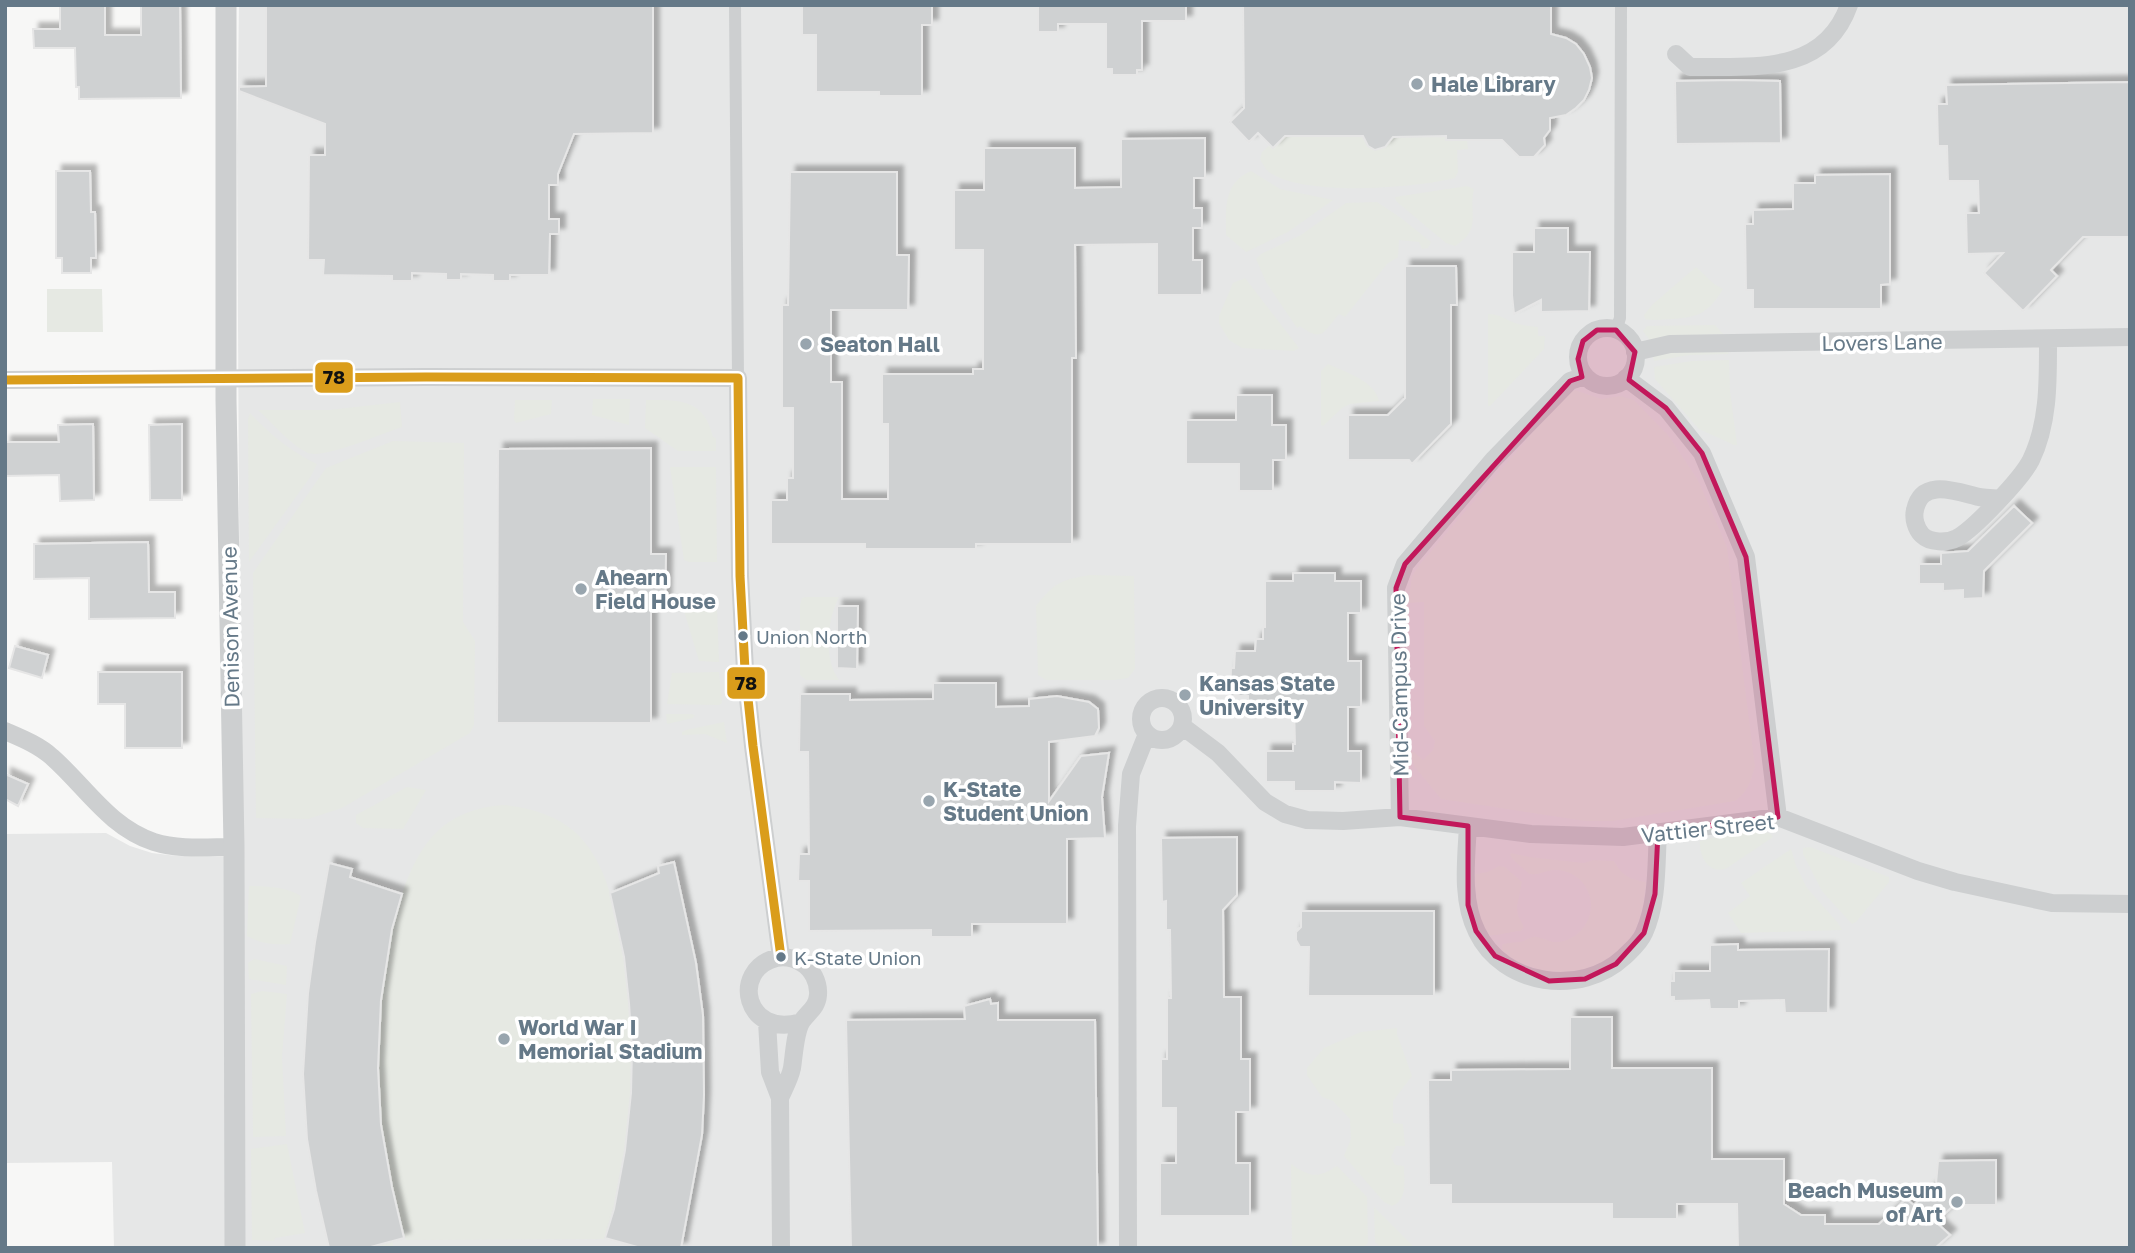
<svg xmlns="http://www.w3.org/2000/svg" width="2135" height="1253" font-family="'Golos Text',sans-serif">
	<style>
		.built { fill: #e6e7e7 }
		.green { fill: #e6e9e3 }
		.building { fill: #cfd1d2; stroke: #e6e6e6; stroke-width: 2; filter: url(#shadow) }
		.lines { fill: none; stroke-linecap: round; stroke-linejoin: round }
		.pedestrian { stroke: #cdcfd0; stroke-width: 12 }
		.minor { stroke: #cdcfd0; stroke-width: 18 }
		.tertiary { stroke: #cdcfd0; stroke-width: 21 }
		.bus-1-casing { stroke: #fff; stroke-width: 14 }
		.bus-1 { stroke: #da9d1b; stroke-width: 9 }
		.marked { fill: #c2185b; fill-opacity: 0.2; stroke: #c2185b; stroke-width: 5; stroke-linejoin: round }
		.poi-dot { fill: #98a5ae; stroke: #fff; stroke-width: 2.5 }
		.bus-dot { fill: #657988; stroke: #fff; stroke-width: 2.5 }
		.labels { text-anchor: middle; dominant-baseline: central; stroke-width: 7; stroke-linejoin: round; paint-order: stroke }
		.bus-label { font-size: 19px; fill: #657988; stroke: #fff; text-anchor: start }
		.poi-label { font-size: 21px; font-weight: bold; fill: #657988; stroke: #fff; text-anchor: start }
		.street-label { font-size: 21px; fill: #657988; stroke: #fff }
		.line-badge { stroke: #fff; stroke-width: 2.5 }
		.pale-badge-label { font-size: 19px; text-anchor: middle; font-weight: bold; fill: #111 }
	</style>
	<defs>
		<filter id="shadow"><feDropShadow dx="6" dy="-6" stdDeviation="2" flood-color="#0004"/></filter>
	</defs>
	<rect width="100%" height="100%" fill="#f7f7f6"/>
	<path class="built" d="M239,5H2130V1248H114L112,1162L5,1163V834L106,833L130,846L152,853L177,856L241,857L237,146Z"/>
	<path class="green" d="M1364,135L1365,143L1375,150L1385,147L1389,137L1446,136L1467,140L1468,149L1457,150L1458,172L1455,178C1415,188 1304,197 1269,172C1265,169 1263,164 1260,159L1262,152L1270,145L1273,148L1285,136Z
		M1251,171L1280,189L1333,200L1288,232L1246,252L1226,235C1226,209 1223,183 1251,171Z
		M1467,186L1474,189C1468,212 1483,229 1455,246L1446,243L1396,201L1395,197Z
		M1377,202L1401,218L1431,242L1428,248L1422,249L1419,242L1399,240L1398,257L1387,264L1345,317L1339,314C1323,332 1323,343 1300,326L1297,328L1266,282L1256,259L1261,254L1301,235L1346,203Z
		M1696,267L1714,284L1723,289C1709,312 1700,317 1673,319C1664,319 1654,321 1645,319L1644,315L1652,305Z
		M1245,278L1299,348L1294,351L1242,348L1229,340L1219,323V316L1233,283Z
		M47,289H102L103,332H47Z
		M1488,314C1497,314 1502,317 1510,321C1518,325 1529,326 1538,327V336H1545L1544,349L1490,406H1488Z
		M1715,325L1723,334L1673,336L1651,342L1643,331L1647,326Z
		M1677,351H1727L1729,354L1689,355L1654,361L1653,356Z
		M1729,360L1730,391L1737,445H1734L1699,429L1655,379L1654,367L1692,361Z
		M1328,364C1345,372 1375,381 1379,401L1350,404L1342,408L1323,426L1321,425V371Z
		M1575,390L1601,399L1621,396L1634,400L1668,435L1698,480L1727,547L1755,766C1751,781 1748,792 1735,801L1613,821H1585L1441,799L1414,766L1410,752H1414L1423,760L1433,750L1435,741L1424,726V602L1408,603L1412,576L1420,564L1565,395Z
		M593,399H630L629,425L592,415Z
		M515,400H552L551,414L516,423L514,420Z
		M646,400C681,400 704,399 713,437L716,438V451H678L645,428Z
		M400,402L402,427C383,433 325,459 308,453C291,445 272,423 258,410H329Z
		M250,413C273,437 288,449 317,464L311,476L249,562L248,419Z
		M393,441L464,443L463,622L475,641L474,725L470,733L342,808L308,819L256,818L253,573L326,468Z
		M670,467H716L717,562H689L684,560Z
		M1090,575L1134,576L1135,669L1128,678L1115,680H1046L1038,675L1036,606C1055,582 1061,580 1090,575Z
		M806,597H839C827,620 823,658 839,680H806L800,675V605L802,598Z
		M713,606L717,608L719,662L699,661L684,611L687,607Z
		M719,672L722,703L719,705L667,704L672,673Z
		M691,714L695,715L693,718L667,724L666,714Z
		M724,722L727,743L705,734L682,735V732L686,730Z
		M407,787L426,790L403,829L363,828L356,823V815Z
		M504,805C563,812 592,835 610,893L659,873L658,866L674,862L696,963L703,1015L702,1135L681,1248L611,1239L406,1240L404,1238L392,1241L394,1248H380L379,1245L367,1248H325L329,1246L316,1191L307,1139L303,1074L310,973L329,863L352,869L351,877L402,894C420,841 445,809 504,805Z
		M1761,830L1771,834L1773,837L1727,868C1709,875 1699,857 1700,841L1737,832Z
		M1810,847L1889,877V882L1856,922L1852,924L1822,891L1803,854V848Z
		M1791,849L1796,866L1807,888L1838,923L1842,930L1741,933L1728,913L1750,896L1741,883Z
		M1511,853L1530,857L1584,863L1593,860L1614,861C1621,875 1631,880 1646,882C1644,901 1642,919 1632,935C1603,979 1541,983 1502,951V945C1508,942 1511,943 1518,942C1523,942 1528,938 1533,937C1540,936 1547,941 1554,942C1577,943 1595,920 1590,898C1587,882 1572,870 1555,870C1546,870 1538,876 1529,874C1523,867 1514,863 1510,855Z
		M1499,866L1505,867L1522,882L1517,907L1518,915L1524,927L1521,931C1512,931 1495,937 1488,935C1476,916 1476,895 1475,874L1487,872Z
		M249,886C265,886 287,887 301,896L290,944C274,945 261,944 247,936Z
		M254,959L287,966L286,985L249,979L248,963Z
		M262,991L287,994L282,1057L286,1136L253,1137L251,994Z
		M1397,1028V1034L1412,1076L1393,1101V1123L1403,1124L1405,1146H1396L1391,1157L1395,1165L1404,1166C1404,1180 1408,1200 1392,1206L1384,1202L1344,1156L1351,1139L1350,1119L1333,1101L1322,1097L1307,1075V1068L1324,1048L1361,1032Z
		M287,1144L305,1233L275,1238L274,1241L252,1240L251,1149Z
		M1291,1164C1310,1177 1317,1179 1337,1166L1367,1197L1368,1243L1363,1248H1292Z
		M1374,1207L1415,1248H1382L1375,1242Z"/>
	<path class="building" d="M60,5H105V35H141V5H180L181,98L79,99V87H76L75,48H34L33,29H60Z
		M266,5H653V133L574,134L558,174V185H549V219H559V234H550L549,275H510V281H493V275L461,274V280H446V274L412,273V281H392V276L323,275L324,260H308L309,155H325V124L239,91V87L266,86Z
		M802,5H932V25H922V96H879V92H816V35H802Z
		M1038,5H1186V21H1142V70H1137V75H1112V69H1106V24H1058V32H1038Z
		M1243,5H1551V34L1566,38L1576,44L1584,54L1590,67L1592,78L1589,90L1584,100L1576,108L1566,115L1550,118V130L1544,138L1545,145L1534,157H1519L1502,140H1446V136L1393,137L1385,147L1375,150L1368,146L1363,136H1285L1273,148L1258,133L1249,142L1230,122L1244,108Z
		M1736,80L1780,81L1781,143L1676,144L1675,81Z
		M2130,82V237H2083L2051,270L2057,276L2023,311L1984,273L2003,253L1967,254L1966,213H1979L1978,181H1948L1947,146H1938L1937,104H1947L1946,85Z
		M1205,138V178H1194V208H1202V228H1193V260H1202V295H1157V244L1075,245L1076,358H1072V544H976V549H865V544H771V500H787V478H793V408H782V305H788L790,172H897V255H909L908,310H831V382H842V499H888V424H882V374H973V369H983V250H954V190H984V148H1075V188L1121,187V139Z
		M56,171H90L91,212H95L96,258H91V273H62V258H56Z
		M1890,174V284L1881,285V309H1753V290H1746L1745,224H1753V210L1793,209V183H1815V175Z
		M1534,228H1568V252H1590L1589,311L1541,312V300L1514,314L1512,295V252H1534Z
		M1405,266H1456L1457,305H1451V424L1412,464L1409,460H1348V415H1388L1405,398Z
		M1236,395H1272V425H1286V460H1273V491H1239V464H1186V420H1236Z
		M93,424L94,500L60,501L59,475L5,476V442H59L58,425Z
		M182,424V500H150L149,425Z
		M651,448V554H666L665,612H651V723H497L498,449Z
		M2014,506L2032,523L1984,571L1983,598L1963,599V590L1943,591V584H1919V564H1941V553L1968,551Z
		M148,542L149,592H175V618L89,619V578L34,579V544Z
		M1293,573H1335V581H1361V613H1348V661H1361V707H1348V751H1361V783L1335,782V791H1294V782H1266V751H1293V744H1295L1294,707H1248V696H1230L1231,668H1234L1235,651H1255L1256,639H1263V627H1265V581H1293Z
		M837,606H858L857,669L837,668Z
		M15,646L48,655L42,678L9,668Z
		M98,672H182V748H125V704H98Z
		M933,683H996V707L1029,706V699L1057,696L1089,702L1098,709L1099,728L1095,736L1049,742V801L1081,756L1109,753L1102,797L1105,838L1067,839V924H972V937H931V930L809,931V881H798L799,854H809L808,752H799L800,694H850V700L933,699Z
		M5,774L28,784L18,806L5,799Z
		M1237,837V895L1223,910L1224,997H1241V1059H1250V1112H1236V1163H1250V1216H1160V1163H1176V1108H1161V1059H1167V998H1171L1170,930H1166V901L1162,902L1161,838Z
		M674,862L696,963L703,1015L704,1095L702,1135L681,1248H641L605,1238L614,1209L625,1150L631,1093L632,1049L629,1003L624,957L610,893L659,873L658,866Z
		M329,863L352,869L350,877L402,894L392,929L381,1000L378,1068L381,1125L392,1187L404,1238L367,1248H329L316,1191L307,1139L303,1074L308,993L315,942Z
		M1301,911H1434V996H1308L1309,947H1300L1296,940V932L1301,927Z
		M1738,944V950L1829,949L1828,1013H1785L1784,1000L1739,1001V1009H1710L1709,1000L1674,1001V997H1670V981H1674V971H1710V945Z
		M990,999L991,1004L998,1003V1020H1095L1098,1248H851L846,1020L965,1019L964,1006Z
		M1570,1017H1612V1068H1712V1159H1784V1204L1801,1215H1825V1224H1879L1906,1199L1914,1205L1936,1184L1938,1161L1996,1160V1205H1954L1936,1222L1950,1235L1935,1248H1738L1737,1204H1677V1219H1612V1204H1451V1185H1429L1428,1080H1451V1070L1570,1069Z"/>
	<g class="lines">
		<path class="pedestrian" d="M735,5L738,378
			M1616,330L1620,318L1621,5"/>
		<path class="minor" d="M1676,54L1690,67C1751,66 1824,76 1849,5
			M1578 357a29 29 0 1 1 58 0a29 29 0 1 1-58 0Z
			M1635,352L1670,344L2130,337
			M1626,378L1666,408L1702,453L1746,557L1778,817
			M5,380L426,377L738,378L740,576L745,670L753,746L781,957
			M2000,499C1993,498 1985,498 1979,497C1957,492 1922,477 1915,510C1913,518 1916,529 1922,535C1930,543 1947,543 1957,538C1974,529 2022,478 2031,460C2049,423 2048,380 2048,339
			M1141 719a21 21 0 1 1 42 0a21 21 0 1 1-42 0Z
			M1182,726L1218,753L1265,802L1285,814L1307,820L1343,821L1400,817L1531,834L1623,837L1778,817L1918,871L1955,882L2052,903L2130,904
			M5,731C21,738 39,745 52,757C86,787 109,827 154,842C179,850 208,847 234,847
			M1400,817L1396,588L1405,564L1493,460L1570,381L1585,376
			M1468,826C1466,861 1461,900 1477,932C1503,986 1581,997 1624,957C1631,950 1640,943 1644,933C1658,902 1656,865 1658,832
			M767,1022L770,1072L780,1098L781,1248
			M780,1098C784,1089 790,1078 792,1068C794,1056 795,1031 802,1021C808,1012 817,1008 818,995C819,982 812,969 802,963C794,958 785,956 776,958C730,970 745,1039 801,1022
			M1128,1248L1127,826L1131,774L1147,734"/>
		<path class="tertiary" d="M226,5V400L234,847L235,1248"/>
		<g class="bus-1-casing">
			<path id="bus-1" d="M5,380L426,377L738,378L740,576L745,670L753,746L781,957"/>
		</g>
		<use href="#bus-1" class="bus-1"/>
	</g>
	<path class="marked" d="M1597,330H1616L1635,352L1629,380L1666,408L1702,453L1746,557L1778,817L1658,832L1655,894L1644,933L1616,964L1585,979L1549,981L1495,956L1476,931L1468,905V826L1400,817L1396,588L1405,564L1570,381L1582,377L1578,359L1583,341Z"/>
	<g class="poi-dot">
		<circle cx="1417" cy="84" r="7"/>
		<circle cx="806" cy="344" r="7"/>
		<circle cx="581" cy="589" r="7"/>
		<circle cx="1185" cy="695" r="7"/>
		<circle cx="929" cy="801" r="7"/>
		<circle cx="504" cy="1039" r="7"/>
		<circle cx="1957" cy="1202" r="7"/>
	</g>
	<g class="bus-dot">
		<circle cx="743" cy="636" r="6"/>
		<circle cx="781" cy="957" r="6"/>
	</g>
	<g class="labels">
		<g class="bus-label">
			<text x="756" y="636">Union North</text>
			<text x="794" y="957">K-State Union</text>
		</g>
		<g class="poi-label">
			<text x="1431" y="84">Hale Library</text>
			<text x="820" y="344">Seaton Hall</text>
			<text x="595" y="577">Ahearn<tspan x="595" dy="24">Field House</tspan></text>
			<text x="1199" y="683">Kansas State<tspan x="1199" dy="24">University</tspan></text>
			<text x="943" y="789">K-State<tspan x="943" dy="24">Student Union</tspan></text>
			<text x="518" y="1027">World War I<tspan x="518" dy="24">Memorial Stadium</tspan></text>
			<text x="1943" y="1190" text-anchor="end">Beach Museum<tspan x="1943" dy="24">of Art</tspan></text>
		</g>
		<g class="street-label">
			<text transform="translate(1882 342) rotate(-1)">Lovers Lane</text>
			<text transform="translate(230 627) rotate(-91)">Denison Avenue</text>
			<text transform="translate(1399 685) rotate(-91)">Mid-Campus Drive</text>
			<text transform="translate(1708 828) rotate(-6)">Vattier Street</text>
		</g>
	</g>
	<g class="line-badge">
		<rect x="314" y="361" width="40" height="33" rx="7" fill="#da9d1b"/>
		<rect x="726" y="666" width="40" height="34" rx="7" fill="#da9d1b"/>
	</g>
	<g class="pale-badge-label">
		<text x="334" y="384">78</text>
		<text x="746" y="690">78</text>
	</g>
	<rect width="2135" height="1253" fill="none" stroke="#657988" stroke-width="14"/>
</svg>
